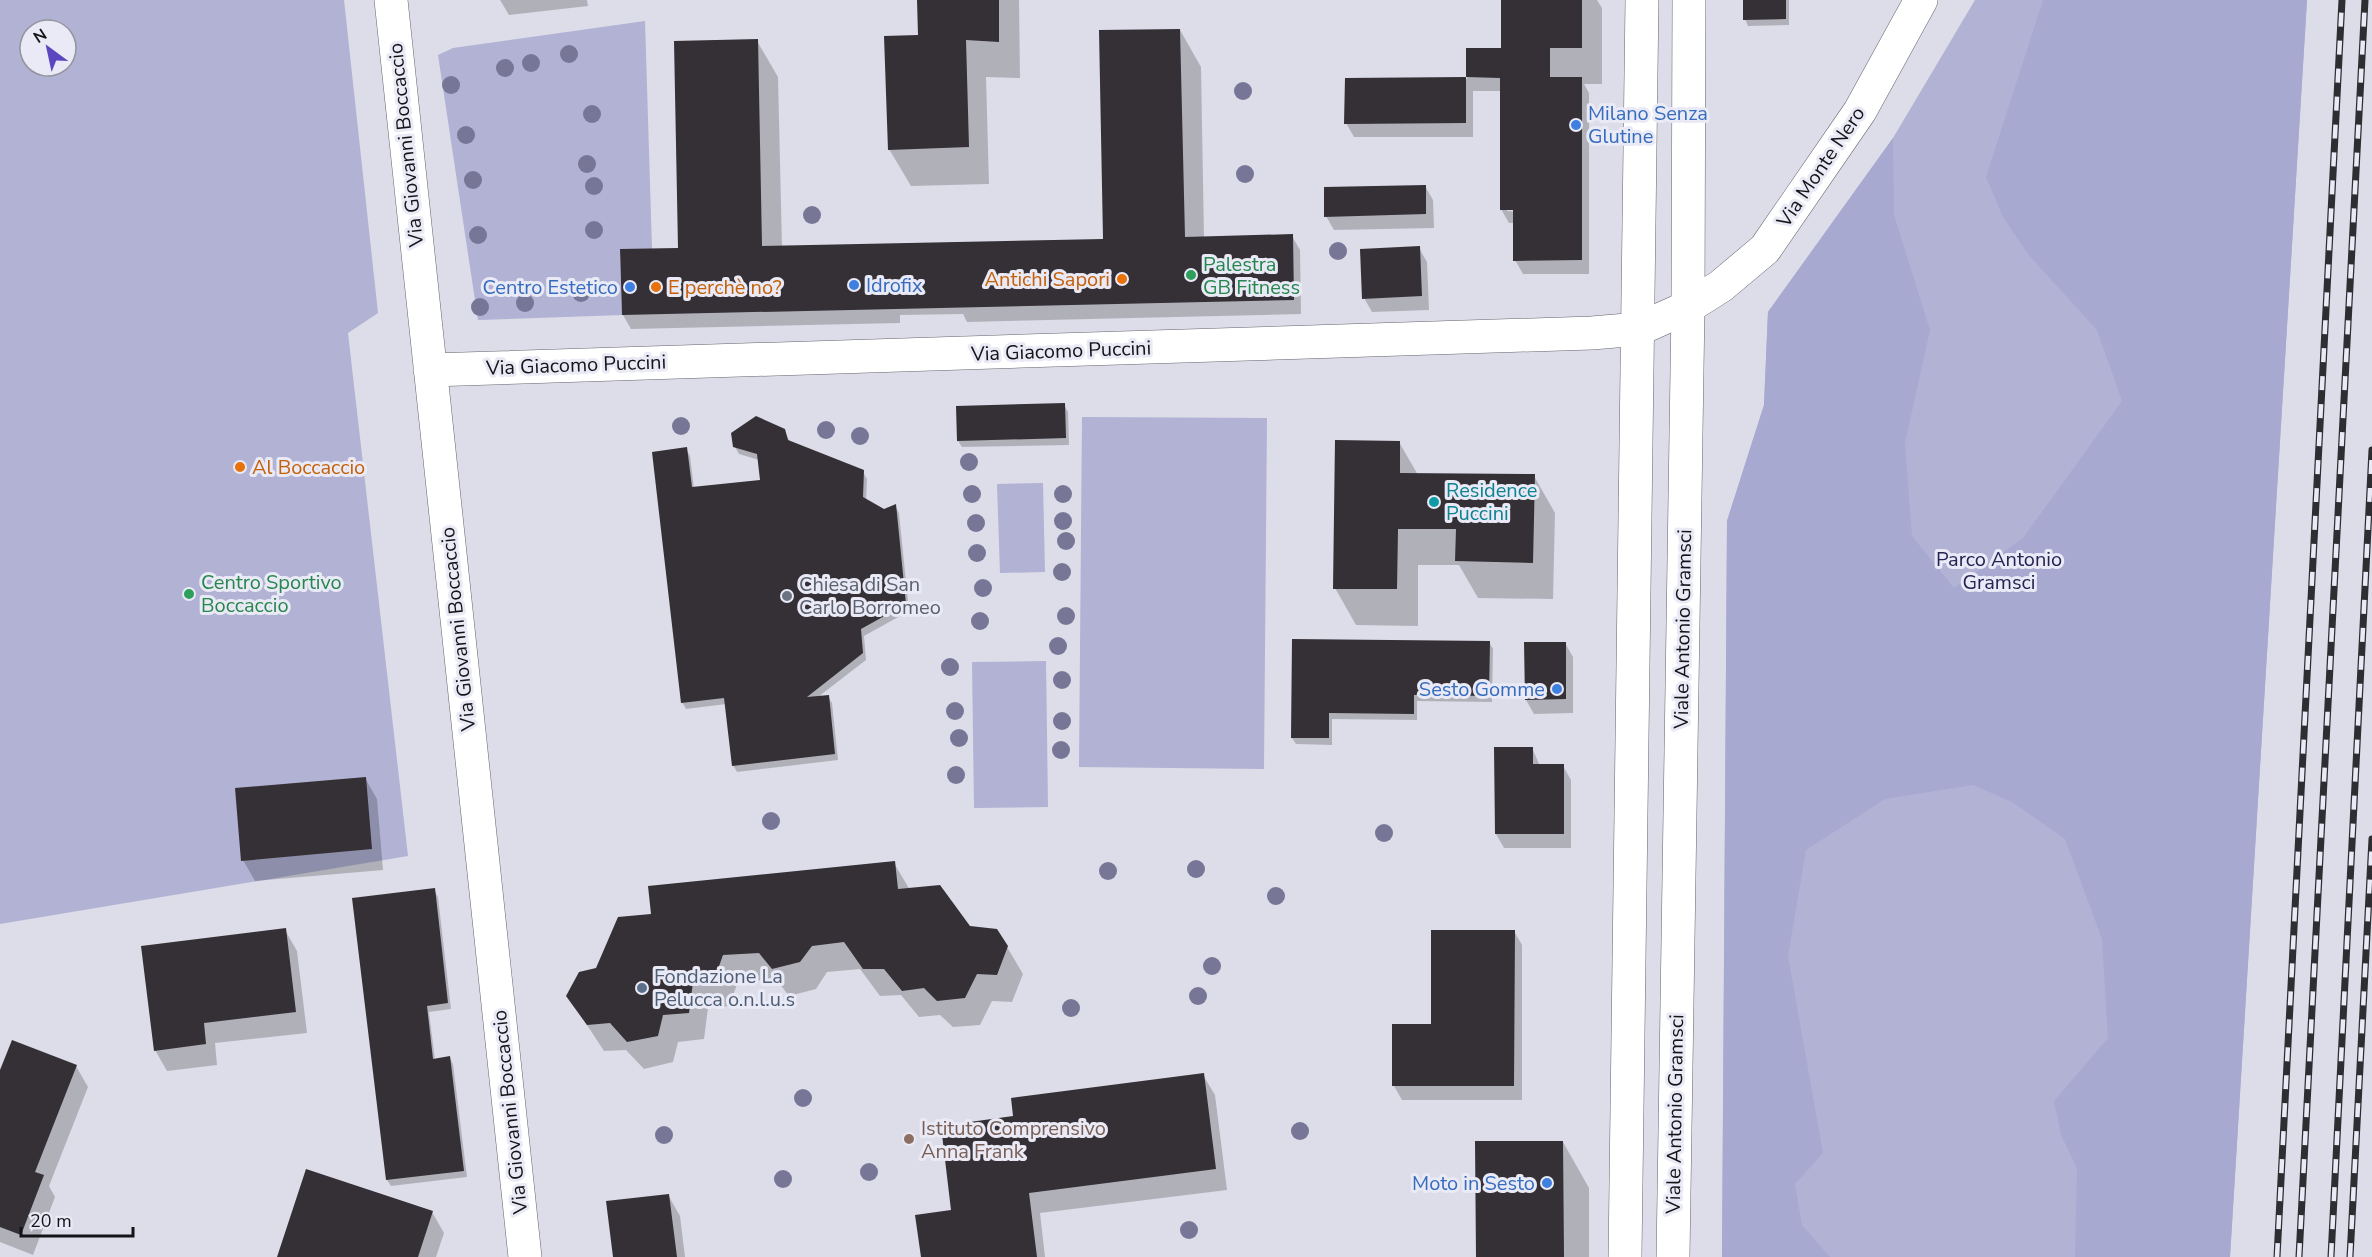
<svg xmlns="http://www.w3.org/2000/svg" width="2372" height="1257" font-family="'Nunito Sans',sans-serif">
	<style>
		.green { fill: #b1b2d4; fill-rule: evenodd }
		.forest { fill: #a7a9d1 }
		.shadow { fill: #0003; fill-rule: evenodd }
		.building { fill: #352f36 }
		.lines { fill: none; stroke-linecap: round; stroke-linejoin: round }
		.street-casing { stroke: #64646e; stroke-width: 34 }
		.secondary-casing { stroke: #64646e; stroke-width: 34 }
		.street { stroke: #fff; stroke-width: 33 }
		.secondary { stroke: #fff; stroke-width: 33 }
		.rail-casing { stroke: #2d2d32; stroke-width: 7 }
		.rail { stroke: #e9eaf6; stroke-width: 4.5; stroke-dasharray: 14; stroke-linecap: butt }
		.tree { fill: #787697 }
		.shop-dot { fill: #3f7fe0; stroke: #e9eaf6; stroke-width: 2 }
		.leisure-dot { fill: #2e9e5b; stroke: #e9eaf6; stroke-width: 2 }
		.food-dot { fill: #e8710a; stroke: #e9eaf6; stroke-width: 2 }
		.culture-dot { fill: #0f9aa8; stroke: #e9eaf6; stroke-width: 2 }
		.worship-dot { fill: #6b7280; stroke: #e9eaf6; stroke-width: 2 }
		.service-dot { fill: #5c6f8a; stroke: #e9eaf6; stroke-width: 2 }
		.education-dot { fill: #8d6e63; stroke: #e9eaf6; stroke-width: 2 }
		.labels { text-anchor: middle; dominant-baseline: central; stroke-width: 6; stroke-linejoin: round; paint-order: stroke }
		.shop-label { font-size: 20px; fill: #366cbe; stroke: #e9eaf6; text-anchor: end }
		.street-label { font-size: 20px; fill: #141418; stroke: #e9eaf6 }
		.leisure-label { font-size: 20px; fill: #27864d; stroke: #e9eaf6; text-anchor: start }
		.food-label { font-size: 20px; fill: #c56008; stroke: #e9eaf6; text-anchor: start }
		.culture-label { font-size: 20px; fill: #0d838f; stroke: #e9eaf6; text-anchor: start }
		.park-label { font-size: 20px; fill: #262254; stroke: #e9eaf6 }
		.worship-label { font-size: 20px; fill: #5b616d; stroke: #e9eaf6; text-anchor: start }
		.service-label { font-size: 20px; fill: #4e5e75; stroke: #e9eaf6; text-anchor: start }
		.education-label { font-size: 20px; fill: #785e54; stroke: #e9eaf6; text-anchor: start }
	</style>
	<rect width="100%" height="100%" fill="#dcdde8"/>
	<path class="green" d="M0,0H344L378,313L348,333L408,856L0,924ZM30,30H66V66H30Z
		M1975,0H2307L2230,1257H1722L1727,521L1764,405L1768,312L1893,138Z
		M645,21L652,249L620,250L622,315L478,320L438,55L453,48Z
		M1082,417L1267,418L1264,769L1079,767Z
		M1043,483L1045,572L1000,573L997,484Z
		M1046,661L1048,807L974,808L972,662Z"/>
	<path class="forest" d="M2043,0H2307L2230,1257H2075L2077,1168L2061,1135L2054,1101L2108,1038L2102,939L2065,839L2012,802L1973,785L1885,799L1806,850L1788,956L1823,1153L1795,1184L1802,1225L1830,1257H1722L1727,521L1764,405L1768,312L1893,138L1894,215L1930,330L1905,443L1912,536L1954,588L2023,538L2122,401L2097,330L2028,254L2003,217L1986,177Z"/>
	<path class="shadow" d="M500,0H587L588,6L509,15Z
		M919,0H1019L1020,78L986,77L989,184L911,186L889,149L920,37Z
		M1503,0H1597L1602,8V84H1584L1589,93V274H1523L1515,260V223H1509L1501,209V91H1473V137H1354L1346,123V79H1467V49H1504ZM1507,208L1521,212L1507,211Z
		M1744,0H1789V25L1748,26L1745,19Z
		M1180,30L1201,67L1204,238L1292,236L1300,250L1301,314L967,322L963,314L900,315V323L631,329L623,315L681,250L757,41L778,77L782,247L1105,240Z
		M1425,186L1433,200L1434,228L1334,230L1326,216Z
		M1419,248L1427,262L1429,310L1372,312L1364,298Z
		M1064,405L1068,412L1069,445L962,447L958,441Z
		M784,430L790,442L863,472L867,479L866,501L884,510L895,506L899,513L909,611L864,636L866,660L818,697H828L832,703L838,760L737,772L733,765L726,704L686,709L682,702L686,449L690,456L694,489L761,481L759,460L739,454L735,447Z
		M1399,442L1418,475L1534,476L1555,513L1553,599L1478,598L1459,565H1418V626L1356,625L1335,588Z
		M1293,640L1489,642L1493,649L1492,702L1417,701V720L1332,719V745L1296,744L1292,738Z
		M1565,643L1573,657V713L1534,714L1526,700Z
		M1495,748H1532L1540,766H1563L1571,780V848H1504L1496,834Z
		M365,778L377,799L383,870L255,881L243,860Z
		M894,863L910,890L970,927L1007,947L1023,974L1012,1002L992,1001L980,1025L953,1027L940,1015L919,1017L901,995L880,996L860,969L827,972L816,989L789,996L776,979L738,982L729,1006L708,1008L704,1039L678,1042L673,1062L644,1069L626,1050L604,1051L568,996L653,915Z
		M434,890L438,897L451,1009L429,1012L435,1060L450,1058L453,1064L467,1177L391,1186L387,1180Z
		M285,930L297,951L307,1033L215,1043L217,1065L167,1071L155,1050Z
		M1514,931L1522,945V1100H1402L1394,1086L1432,1026Z
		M76,1066L88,1087L49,1186L55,1197L33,1255L0,1242V1074Z
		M1203,1075L1215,1095L1227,1190L1040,1213L1045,1257H922L1014,1118Z
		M1563,1142L1589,1188V1257H1477Z
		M668,1195L680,1216L685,1257H614Z
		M432,1212L444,1233L436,1257H278Z"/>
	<path class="building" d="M917,0H999V42L966,40L969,147L888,150L884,36L918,35Z
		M1501,0H1582V48H1550V77H1582V260L1513,261V210H1500V78L1466,77V123L1344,124L1345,78L1466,77V48H1501Z
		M1743,0H1786V19L1743,20Z
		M1180,29L1185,237L1293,234L1294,300L622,315L620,249L678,248L674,41L758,39L762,246L1103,239L1099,30Z
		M1426,185V214L1324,217V187Z
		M1420,246L1422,296L1362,299L1360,249Z
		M1065,403L1066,438L957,441L956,406Z
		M756,416L785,429L788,440L864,470L863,497L884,509L896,504L906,604L861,629L863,653L807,697L829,695L835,754L732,766L724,698L681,703L652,452L687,447L692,487L760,480L757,454L733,447L731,433Z
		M1335,440L1400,441V473L1535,474L1533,563L1455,561L1456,529H1398L1397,589H1333Z
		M1292,639L1490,641L1489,696L1414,695V714L1329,713V738H1291Z
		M1524,642H1566V699L1525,700Z
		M1494,747H1533V764H1564V834H1495Z
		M366,777L372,849L241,861L235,788Z
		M895,861L898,889L940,885L970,926L997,929L1008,946L997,975L977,974L965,998L937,1001L924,988L902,991L884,969H863L844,942L812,946L800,962L772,969L759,953L723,955L714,980L693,982L689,1013L663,1015L658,1036L627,1042L610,1023L587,1025L566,996L579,972L596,968L618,917L651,914L648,886Z
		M435,888L448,1003L427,1006L433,1059L450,1056L464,1171L386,1180L352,898Z
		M286,928L296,1012L204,1023L206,1044L154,1051L141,946Z
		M1431,930H1515L1514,1086H1392V1024H1431Z
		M12,1040L77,1065L35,1172L44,1175L21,1235L0,1227V1070Z
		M1204,1073L1216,1169L1029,1193L1037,1257H921L915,1215L951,1210L941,1126L1013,1116L1011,1098Z
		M1475,1141H1563L1564,1257H1476Z
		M306,1169L433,1211L418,1257H277Z
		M669,1194L677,1257H613L606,1201Z"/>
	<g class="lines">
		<g class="street-casing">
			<path id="street" d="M391,0L525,1257
				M430,370L1592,333L1639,329L1688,307L1721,286L1765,249L1860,111L1921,0"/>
		</g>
		<g class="secondary-casing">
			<path id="secondary" d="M1625,1257L1642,0
				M1673,1257L1688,307L1689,0"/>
		</g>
		<use href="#street" class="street"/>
		<use href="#secondary" class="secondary"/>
		<g class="rail-casing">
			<path id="rail" d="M2277,1257L2342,0
				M2299,1257L2365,0
				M2331,1257L2372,450
				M2350,1257L2372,839"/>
		</g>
		<use href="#rail" class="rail"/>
	</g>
	<g class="tree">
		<circle cx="569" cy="54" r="9"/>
		<circle cx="531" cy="63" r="9"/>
		<circle cx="505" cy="68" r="9"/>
		<circle cx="451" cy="85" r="9"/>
		<circle cx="1243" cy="91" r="9"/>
		<circle cx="592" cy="114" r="9"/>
		<circle cx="466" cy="135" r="9"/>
		<circle cx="587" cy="164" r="9"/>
		<circle cx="1245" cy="174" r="9"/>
		<circle cx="473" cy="180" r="9"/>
		<circle cx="594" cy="186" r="9"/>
		<circle cx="812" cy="215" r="9"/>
		<circle cx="594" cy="230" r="9"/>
		<circle cx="478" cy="235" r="9"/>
		<circle cx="1338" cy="251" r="9"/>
		<circle cx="581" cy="293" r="9"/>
		<circle cx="525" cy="303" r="9"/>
		<circle cx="480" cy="307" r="9"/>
		<circle cx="681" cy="426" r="9"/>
		<circle cx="826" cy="430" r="9"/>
		<circle cx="860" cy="436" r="9"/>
		<circle cx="969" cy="462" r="9"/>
		<circle cx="972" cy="494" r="9"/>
		<circle cx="1063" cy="494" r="9"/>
		<circle cx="1063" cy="521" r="9"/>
		<circle cx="976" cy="523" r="9"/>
		<circle cx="1066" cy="541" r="9"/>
		<circle cx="977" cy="553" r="9"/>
		<circle cx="1062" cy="572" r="9"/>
		<circle cx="983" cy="588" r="9"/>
		<circle cx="1066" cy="616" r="9"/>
		<circle cx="980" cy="621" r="9"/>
		<circle cx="1058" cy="646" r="9"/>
		<circle cx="950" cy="667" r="9"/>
		<circle cx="1062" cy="680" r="9"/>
		<circle cx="955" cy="711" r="9"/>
		<circle cx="1062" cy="721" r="9"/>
		<circle cx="959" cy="738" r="9"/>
		<circle cx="1061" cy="750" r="9"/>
		<circle cx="956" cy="775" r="9"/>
		<circle cx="771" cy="821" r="9"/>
		<circle cx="1384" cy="833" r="9"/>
		<circle cx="1196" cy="869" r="9"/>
		<circle cx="1108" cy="871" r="9"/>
		<circle cx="1276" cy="896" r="9"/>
		<circle cx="1212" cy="966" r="9"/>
		<circle cx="1198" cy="996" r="9"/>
		<circle cx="1071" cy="1008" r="9"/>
		<circle cx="803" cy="1098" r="9"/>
		<circle cx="1300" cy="1131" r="9"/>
		<circle cx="664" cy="1135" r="9"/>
		<circle cx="869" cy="1172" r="9"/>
		<circle cx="783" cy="1179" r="9"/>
		<circle cx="1189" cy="1230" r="9"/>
	</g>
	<g class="shop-dot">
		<circle cx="1576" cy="125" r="6"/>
		<circle cx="854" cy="285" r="6"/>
		<circle cx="630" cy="287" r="6"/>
		<circle cx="1557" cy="689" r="6"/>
		<circle cx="1547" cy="1183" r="6"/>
	</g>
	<g class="leisure-dot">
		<circle cx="1191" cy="275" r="6"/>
		<circle cx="189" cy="594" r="6"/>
	</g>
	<g class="food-dot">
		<circle cx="1122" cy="279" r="6"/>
		<circle cx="656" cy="287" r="6"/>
		<circle cx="240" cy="467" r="6"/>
	</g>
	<circle class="culture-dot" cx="1434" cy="502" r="6"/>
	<circle class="worship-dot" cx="787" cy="596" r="6"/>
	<circle class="service-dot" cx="642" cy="988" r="6"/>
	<circle class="education-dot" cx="909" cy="1139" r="6"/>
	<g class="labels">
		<g class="shop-label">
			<text x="1588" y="113" text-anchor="start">Milano Senza<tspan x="1588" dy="23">Glutine</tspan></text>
			<text x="866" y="285" text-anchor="start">Idrofix</text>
			<text x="618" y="287">Centro Estetico</text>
			<text x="1545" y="689">Sesto Gomme</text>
			<text x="1535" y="1183">Moto in Sesto</text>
		</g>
		<g class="street-label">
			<text transform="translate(406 145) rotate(-96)">Via Giovanni Boccaccio</text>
			<text transform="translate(1821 167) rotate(-56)">Via Monte Nero</text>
			<text transform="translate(1061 351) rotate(-2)">Via Giacomo Puccini</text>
			<text transform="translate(576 365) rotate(-2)">Via Giacomo Puccini</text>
			<text transform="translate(458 629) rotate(-96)">Via Giovanni Boccaccio</text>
			<text transform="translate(1683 629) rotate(-89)">Viale Antonio Gramsci</text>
			<text transform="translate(510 1112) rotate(-96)">Via Giovanni Boccaccio</text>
			<text transform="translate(1675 1114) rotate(-89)">Viale Antonio Gramsci</text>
		</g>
		<g class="leisure-label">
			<text x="1203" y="264">Palestra<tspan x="1203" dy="23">GB Fitness</tspan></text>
			<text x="201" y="582">Centro Sportivo<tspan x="201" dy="23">Boccaccio</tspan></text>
		</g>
		<g class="food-label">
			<text x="1110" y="279" text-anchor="end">Antichi Sapori</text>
			<text x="668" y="287">E perchè no?</text>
			<text x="252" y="467">Al Boccaccio</text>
		</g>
		<g class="culture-label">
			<text x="1446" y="490">Residence<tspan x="1446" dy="23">Puccini</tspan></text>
		</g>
		<g class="park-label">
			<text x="1999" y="559">Parco Antonio<tspan x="1999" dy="23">Gramsci</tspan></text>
		</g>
		<g class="worship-label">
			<text x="799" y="584">Chiesa di San<tspan x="799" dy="23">Carlo Borromeo</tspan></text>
		</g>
		<g class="service-label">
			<text x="654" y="976">Fondazione La<tspan x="654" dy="23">Pelucca o.n.l.u.s</tspan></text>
		</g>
		<g class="education-label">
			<text x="921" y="1128">Istituto Comprensivo<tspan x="921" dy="23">Anna Frank</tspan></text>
		</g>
	</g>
	<g transform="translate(48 48) rotate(327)"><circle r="28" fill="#e9eaf6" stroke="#94949d" stroke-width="1.5"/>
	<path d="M0-4.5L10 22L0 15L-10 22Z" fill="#5b46bf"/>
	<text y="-9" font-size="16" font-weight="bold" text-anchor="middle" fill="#141418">N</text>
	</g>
	<path d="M21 1227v9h112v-9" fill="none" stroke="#141418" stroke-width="3"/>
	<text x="30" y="1227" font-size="18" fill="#141418" stroke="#e9eaf6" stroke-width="4.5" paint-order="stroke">20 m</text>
</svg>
